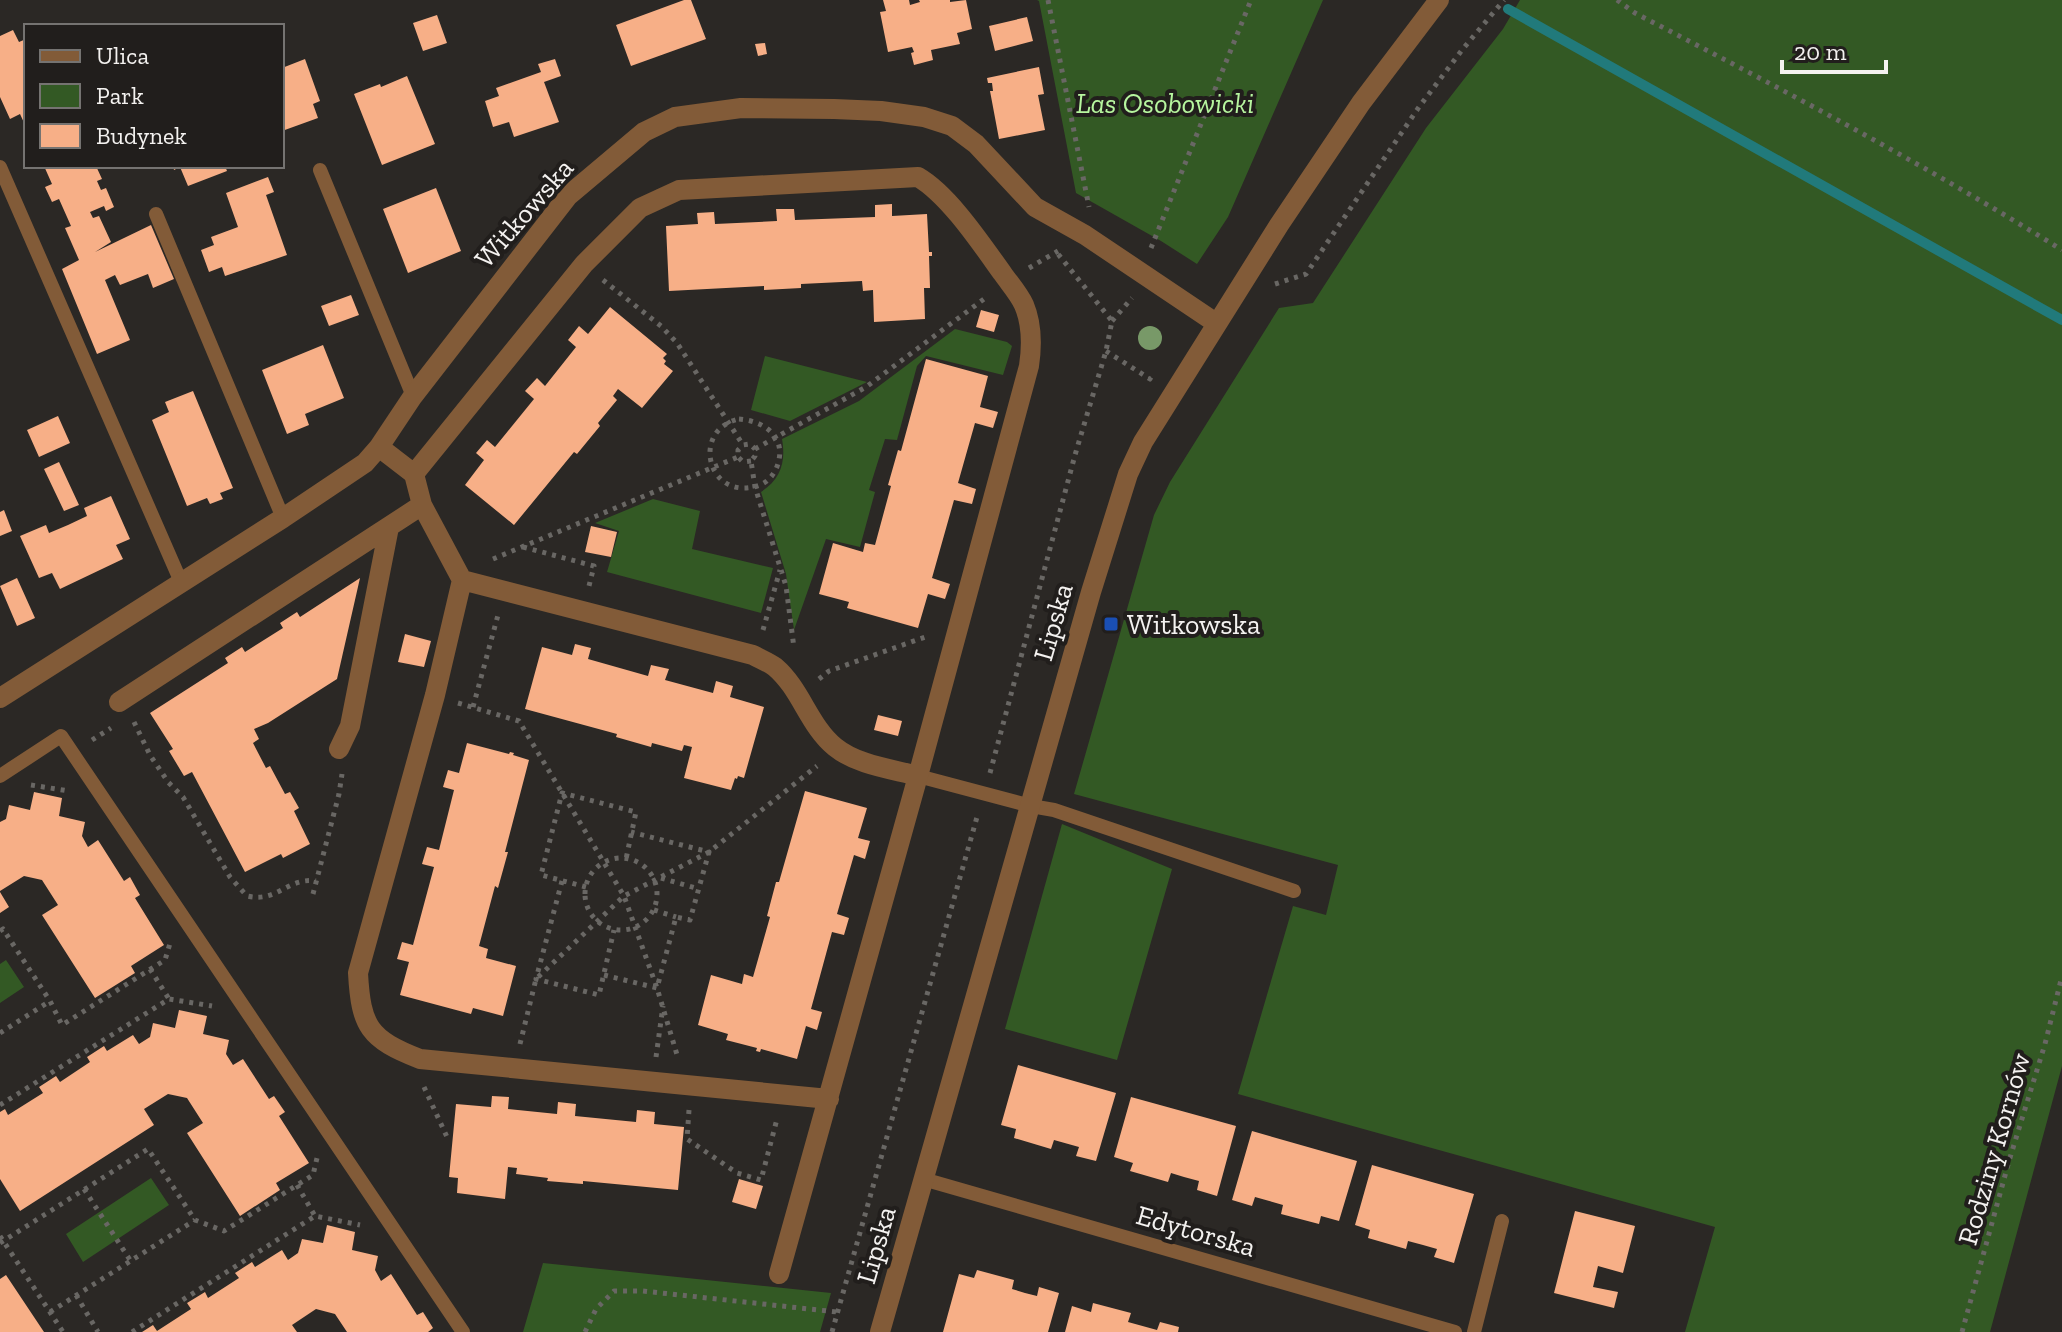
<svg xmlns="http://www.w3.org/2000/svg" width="2062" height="1332" font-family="'Zilla Slab',serif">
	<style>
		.green { fill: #335924 }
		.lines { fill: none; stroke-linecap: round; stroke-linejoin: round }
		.stream { stroke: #217a7b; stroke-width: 10 }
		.building { fill: #f7af87 }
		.path { stroke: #696764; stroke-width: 5; stroke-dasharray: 4 6; stroke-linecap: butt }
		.service { stroke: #825b38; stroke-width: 14 }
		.minor { stroke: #825b38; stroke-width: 20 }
		.tree { fill: #789968 }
		.transit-dot { fill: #1a4fb4; stroke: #211e1c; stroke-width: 3 }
		.labels { text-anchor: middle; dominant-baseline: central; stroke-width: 8; stroke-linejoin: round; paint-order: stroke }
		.park-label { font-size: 28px; font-style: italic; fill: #b7f69f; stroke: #211e1c }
		.street-label { font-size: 28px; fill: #f4f2f0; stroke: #211e1c }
		.poi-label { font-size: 28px; fill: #f4f2f0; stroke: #211e1c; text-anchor: start }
	</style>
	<rect width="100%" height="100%" fill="#2b2825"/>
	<path class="green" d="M1037,0H1323L1228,217L1197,264L1161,241L1076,193L1039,1Z
		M1520,0H2062V1066L1990,1332H1685L1715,1227L1238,1094L1293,906L1326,915L1338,865L1074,794L1154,515L1170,482L1279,308L1313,303L1426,128L1503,29Z
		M955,329L1007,342L1012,346L1003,375L926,356L917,366L897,440L885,439L869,490L875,492L860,547L826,539L794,630L786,574L761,492C781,479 786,462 782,439L859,401Z
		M765,356L867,382L790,421L751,410Z
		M653,499L700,511L692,549L773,568L761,613L607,572L619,531L595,523Z
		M1062,824L1172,869L1117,1060L1005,1029Z
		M6,960L24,987L0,1003V964Z
		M151,1178L169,1205L83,1262L66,1234Z
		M543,1263L831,1293L820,1332H523Z"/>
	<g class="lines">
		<path class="stream" d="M1508,9L2062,320"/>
	</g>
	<path class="building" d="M684,0H691L706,39L631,66L616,25Z
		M883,0H909L910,5L920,2L919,0H950V2L966,0L972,29L957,33L960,44L931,50L933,60L914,65L911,53L914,52L912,47L888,52L880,12L886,11Z
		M437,15L447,43L423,51L413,23Z
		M1027,17L1033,41L995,51L989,26Z
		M13,30L19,42L26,39V127L20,114L10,119L0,97V36Z
		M765,43L767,54L758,56L755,44Z
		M305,59L320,101L313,104L318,118L282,131V68Z
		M555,59L561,76L544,82L559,122L514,137L509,122L493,127L485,101L499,96L496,88L541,72L538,64Z
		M1039,67L1044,94L1038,95L1045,130L999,139L990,91H993L992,83H988L987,78Z
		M407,76L435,144L382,165L354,94L380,84L381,87Z
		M44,166H96L102,179L97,181L101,190L106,188L114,207L106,211L104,206L90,212L93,218L99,216L111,242L95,252L151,225L174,279L153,288L148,274L120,285L115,275L105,280L130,340L97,354L62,269L79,260L65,228L71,226L59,199L52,202L45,187L52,184Z
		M173,166H225L227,171L188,186L180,167L174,170Z
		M268,177L274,192L266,195L287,255L225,276L222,267L209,272L201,250L214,245L211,237L238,227L226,193Z
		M436,188L461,251L408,273L383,209Z
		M892,204V216L927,214L929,252H932V256H929L930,288H924L925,319L874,322L873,290L863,291L862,281L801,284V288L764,290V286L669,291L666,226L698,224L697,213L714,212L715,224L777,221L776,209H794L795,220L875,217V205Z
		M351,295L359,315L329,326L321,306Z
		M610,307L667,354L663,358L666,361L664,364L673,371L642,408L618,389L613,396L617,400L598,423L600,426L577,454L574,452L514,525L465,485L484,460L476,453L487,440L495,447L534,399L525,391L537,378L545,386L576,347L568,340L579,326L588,334Z
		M981,310L999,315L994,332L976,327Z
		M323,345L344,398L305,414L309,425L287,434L262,370Z
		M926,359L988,376L980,407L998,412L993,428L975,423L958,483L976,489L972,504L954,500L932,578L950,584L945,599L928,594L918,628L847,608L849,602L819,594L833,543L863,552L865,543L875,545L891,486L888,485L898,450L901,451Z
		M193,391L233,488L220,493L223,499L210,504L207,498L187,506L152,420L169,412L165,402Z
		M58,416L70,443L39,457L27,430Z
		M59,462L79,505L64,511L44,469Z
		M111,496L130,539L116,545L123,559L60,589L52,573L39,578L20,536L46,525L49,533L68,525L87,516L84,508Z
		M4,510L12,531L0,536V512Z
		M591,526L617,532L611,557L585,552Z
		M17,578L35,618L17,626L0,586Z
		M360,578L337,679L268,723L254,729L259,739L253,743L266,768L270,766L285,794L290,792L299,808L294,811L310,844L283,858L281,854L245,872L192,772L184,776L169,751L173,749L150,713L228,663L225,658L242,647L245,652L283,628L280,623L297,612L300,617Z
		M405,634L431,641L424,667L398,662Z
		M575,644L591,648L588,659L648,676L651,665L669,669L665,680L713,693L716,681L733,686L730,697L764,707L744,778L738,776L737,779L735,778L731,790L684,778L692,747L684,745L682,751L652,743L651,747L616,737L617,734L525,709L542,647L572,655Z
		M878,715L902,721L898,736L874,730Z
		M467,743L509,754L510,752L514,753L513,755L529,760L505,852H508L498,888L495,886L479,946L488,949L486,958L516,966L503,1016L473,1008L471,1014L400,995L409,962L397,959L402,942L413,945L434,867L422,864L427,847L439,850L454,790L443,787L448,770L459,773Z
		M805,791L867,808L858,838L870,841L865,859L854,855L837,914L849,918L844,935L832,932L811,1009L822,1012L817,1030L806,1026L797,1059L761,1049L760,1052L756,1051L757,1048L726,1040L728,1034L698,1025L711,975L742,984L744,974L753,977L770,917L767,916L776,882H779Z
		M34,792L62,798L59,816L85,822L82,836L88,847L98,840L124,881L130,877L140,895L135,898L164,945L131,966L135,973L95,998L42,915L58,905L42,880L24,876L0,891V822L6,819L9,805L30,810Z
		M0,892L9,907L0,913Z
		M179,1010L207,1016L203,1034L229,1040L226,1054L233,1065L243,1059L269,1099L274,1096L285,1112L279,1116L309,1163L276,1183L280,1190L240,1216L187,1133L203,1123L187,1098L168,1094L144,1109L154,1125L20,1211L0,1179V1112L5,1109L8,1115L43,1093L39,1087L56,1076L60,1082L90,1062L87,1057L104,1046L107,1051L133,1035L139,1044L150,1037L153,1023L175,1028Z
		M1018,1065L1116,1093L1096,1161L1076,1156L1079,1147L1054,1140L1051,1149L1014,1138L1016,1129L1001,1125Z
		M492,1096L509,1097L508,1109L557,1114L558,1102L576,1104L575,1116L636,1122L637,1110L655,1112L654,1124L684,1127L678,1190L583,1181V1184L547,1181L548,1178L516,1174L517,1168L508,1167L505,1199L457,1193L458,1178L449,1177L456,1104L491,1107Z
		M1131,1097L1236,1126L1217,1196L1197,1190L1199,1181L1184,1177L1171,1173L1168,1182L1130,1171L1133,1163L1114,1157Z
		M1252,1131L1357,1161L1339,1221L1321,1216L1319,1224L1281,1214L1283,1205L1255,1197L1252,1206L1232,1200Z
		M1372,1165L1474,1194L1454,1263L1434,1257L1437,1249L1423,1245L1408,1241L1406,1249L1368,1238L1370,1230L1355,1225Z
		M739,1179L763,1186L756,1209L732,1202Z
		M1575,1211L1635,1226L1623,1273L1598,1266L1593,1287L1618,1292L1614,1308L1554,1293Z
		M327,1225L355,1232L352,1250L378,1256L375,1270L381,1281L391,1274L417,1315L423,1312L433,1328L428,1332H347L335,1314L316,1309L292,1325L297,1332H142L153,1325L157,1331L191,1309L187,1303L205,1292L208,1298L239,1278L235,1273L252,1262L255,1267L282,1250L288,1260L298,1253L302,1239L323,1243Z
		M977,1270L1014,1280L1012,1289L1025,1293L1037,1296L1039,1287L1059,1293L1048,1332H943L959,1274L974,1278Z
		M6,1275L44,1332H0V1279Z
		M1093,1303L1131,1313L1128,1322L1157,1330L1160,1322L1179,1327L1178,1332H1065L1072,1306L1091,1312Z"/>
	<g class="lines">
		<path class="path" d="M1048,0L1089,207
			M1617,0L1635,13C1780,88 1924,164 2062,250
			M1151,248L1251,0
			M1029,268L1058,251
			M603,280L661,326L677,343L743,445
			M1275,284L1306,274L1419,107L1462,50L1504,0
			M1112,321L1132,298
			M1106,351L1150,379L1151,377
			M739,419C766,421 789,439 776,469C771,479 764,485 753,487C706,497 692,429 739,419Z
			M755,449L866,387L988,296
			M751,461L743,462L738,457V450L743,445L750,444L755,449V456L751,461L755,487L786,586L794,648
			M523,547L594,566L589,586
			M493,559L738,457
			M763,630L780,570
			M819,679L829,671L928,636
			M458,703L519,721L624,896L657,988L678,1058
			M473,707L498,615
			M134,722L150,755L168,782L183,797L230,877L247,896C278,903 287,877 316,881
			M92,740L111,728
			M990,773L1075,455L1106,351L1112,321L1058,254
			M31,785L69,791
			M585 894a36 36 0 1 1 72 0a36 36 0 1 1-72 0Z
			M661,878L699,889
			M562,881L536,979L599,995L614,930
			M586,887L541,875L562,793L636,812L626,859
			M313,894L339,794L342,774
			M654,910L676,917
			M0,931L3,929L50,1001L62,1025L165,960L171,940
			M150,969L169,999
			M604,975L657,988L676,917L690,920L709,852L631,832
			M0,1033L50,1001
			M520,1044L536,979L624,896L709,852L817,766
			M656,1057L663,1006
			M424,1087L447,1137
			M0,1105L169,999L212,1006
			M689,1110L687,1139L737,1173L761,1180L777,1119
			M297,1185L315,1216
			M84,1189L130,1260
			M0,1236L63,1332
			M0,1243L148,1149L195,1220L224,1231L313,1175L317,1158
			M76,1295L98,1332
			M50,1312L195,1220
			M132,1332L315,1216L360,1225
			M585,1332L596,1309L614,1291H643L837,1312
			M832,1332L977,817
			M1962,1332L2009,1161L2045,1044L2062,976"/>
		<path class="service" d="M0,167L181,582
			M320,170L413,396
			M156,214L283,518
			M0,776L61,736L463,1332
			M918,776L1031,806L1054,810L1294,891
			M923,1179L1455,1332
			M1474,1332L1502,1221"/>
		<path class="minor" d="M379,447L414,474L422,505L462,580L435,695L358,973C361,1027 369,1039 420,1059L829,1099
			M414,474L584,264L640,208L679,190L918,177C949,195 982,245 1003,274C1010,284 1019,294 1024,305C1032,324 1032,346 1029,366L918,776L779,1274
			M462,580L753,655C760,659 768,662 775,667C801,689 809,726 835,747C857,765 892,769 918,776
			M0,698L283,518L365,463L379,447L413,396L568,196L644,132L675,117L741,108L834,109L881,111L924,117L952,126L976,144L1035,207L1085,235L1216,323
			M119,702L422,505
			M339,749L350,726L389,527
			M880,1332L1091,592L1128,474L1143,442L1279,225L1361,103L1439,0"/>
	</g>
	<circle class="tree" cx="1150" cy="338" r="12"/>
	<rect class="transit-dot" x="1103" y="616" width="16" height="16" rx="4"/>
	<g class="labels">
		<g class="park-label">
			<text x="1165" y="103">Las Osobowicki</text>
		</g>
		<g class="street-label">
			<text transform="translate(524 213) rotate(-49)">Witkowska</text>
			<text transform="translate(1053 622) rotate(-74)">Lipska</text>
			<text transform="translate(1994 1149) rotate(-74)">Rodziny Kornów</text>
			<text transform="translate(1196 1231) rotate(16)">Edytorska</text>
			<text transform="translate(876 1245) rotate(-74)">Lipska</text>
		</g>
		<g class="poi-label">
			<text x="1127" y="624">Witkowska</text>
		</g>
	</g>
	<rect x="24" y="24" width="260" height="144" fill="#211e1c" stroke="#757371" stroke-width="2"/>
	<rect x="40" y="50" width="40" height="12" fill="#825b38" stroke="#757371" stroke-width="2"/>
	<text x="96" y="64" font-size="24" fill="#f4f2f0">Ulica</text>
	<rect x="40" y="84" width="40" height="24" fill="#335924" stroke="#757371" stroke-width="2"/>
	<text x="96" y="104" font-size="24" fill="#f4f2f0">Park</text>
	<rect x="40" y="124" width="40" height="24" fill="#f7af87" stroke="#757371" stroke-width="2"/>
	<text x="96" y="144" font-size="24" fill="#f4f2f0">Budynek</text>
	<path d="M1782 60v12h104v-12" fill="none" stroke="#f4f2f0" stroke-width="4"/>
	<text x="1794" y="60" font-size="24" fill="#f4f2f0" stroke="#211e1c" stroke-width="6" paint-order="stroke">20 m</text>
</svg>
